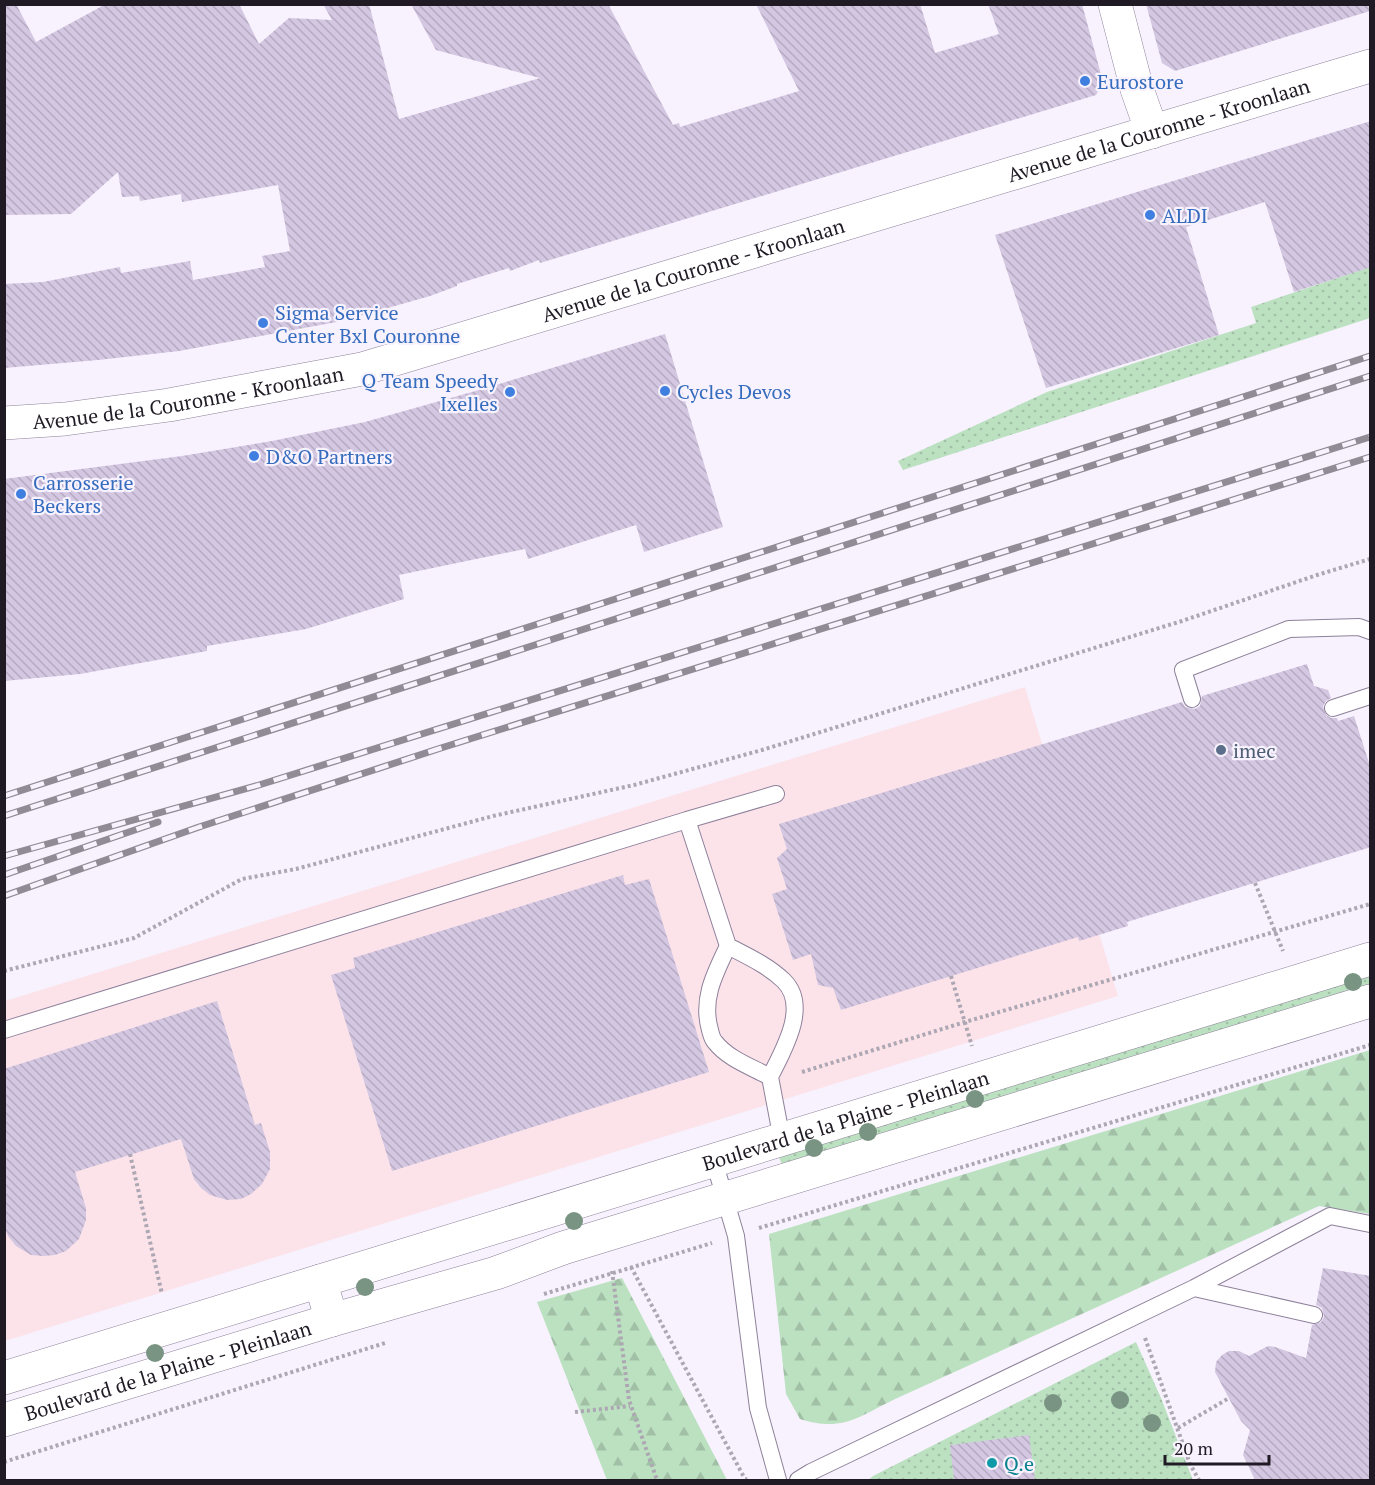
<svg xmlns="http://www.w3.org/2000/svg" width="1375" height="1485" font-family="'PT Serif',serif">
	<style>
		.commercial { fill: #fce3ea }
		.grass { fill: url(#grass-dots) }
		.forest { fill: url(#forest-firs) }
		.building { fill: url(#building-back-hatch) }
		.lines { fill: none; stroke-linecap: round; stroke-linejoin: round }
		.service-casing { stroke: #8e819a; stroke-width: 18 }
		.minor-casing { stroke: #8e819a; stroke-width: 34 }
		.tertiary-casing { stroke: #8e819a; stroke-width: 34 }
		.secondary-casing { stroke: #8e819a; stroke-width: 34 }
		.path { stroke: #aca7b2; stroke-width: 4; stroke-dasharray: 3 3; stroke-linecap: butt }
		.service { stroke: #fff; stroke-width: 16 }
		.minor { stroke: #fff; stroke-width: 33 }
		.tertiary { stroke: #fff; stroke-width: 33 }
		.secondary { stroke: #fff; stroke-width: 33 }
		.rail-casing { stroke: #908b95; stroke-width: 7 }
		.rail { stroke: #f7f2fd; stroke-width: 4.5; stroke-dasharray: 14; stroke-linecap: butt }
		.tree { fill: #7a9483 }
		.shop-dot { fill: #3f7fe0; stroke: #f7f2fd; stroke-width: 2 }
		.service-dot { fill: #5c6f8a; stroke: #f7f2fd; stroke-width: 2 }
		.culture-dot { fill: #0f9aa8; stroke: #f7f2fd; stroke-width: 2 }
		.labels { text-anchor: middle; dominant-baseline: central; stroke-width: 4.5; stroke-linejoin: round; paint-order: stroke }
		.shop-label { font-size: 20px; fill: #366cbe; stroke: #f7f2fd; text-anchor: start }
		.street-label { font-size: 20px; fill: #1f1a24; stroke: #f7f2fd }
		.service-label { font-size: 20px; fill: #4e5e75; stroke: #f7f2fd; text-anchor: start }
		.culture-label { font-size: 20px; fill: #0d838f; stroke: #f7f2fd; text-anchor: start }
	</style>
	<defs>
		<pattern id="grass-dots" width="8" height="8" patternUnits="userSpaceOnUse" patternTransform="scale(1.5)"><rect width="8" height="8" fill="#bce1c1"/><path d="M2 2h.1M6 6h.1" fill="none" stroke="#a1c0a6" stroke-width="1.8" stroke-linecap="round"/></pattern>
		<pattern id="forest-firs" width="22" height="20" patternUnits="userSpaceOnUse" patternTransform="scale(1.5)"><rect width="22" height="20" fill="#bce1c1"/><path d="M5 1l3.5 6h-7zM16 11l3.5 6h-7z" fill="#a1c0a6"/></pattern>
		<pattern id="building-back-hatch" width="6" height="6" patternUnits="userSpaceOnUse" patternTransform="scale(1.5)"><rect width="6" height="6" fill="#d4c7e2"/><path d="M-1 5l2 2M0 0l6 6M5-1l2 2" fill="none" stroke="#b6aac2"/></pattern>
	</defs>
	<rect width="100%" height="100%" fill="#f7f2fd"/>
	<path class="commercial" d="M1025,687L1118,996L5,1341V1001Z"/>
	<path class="grass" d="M1370,267V318L903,470L898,461L1047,392L1256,323L1251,307Z
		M1370,973V987L783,1167L778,1155Z
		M1136,1342L1161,1398L1193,1480H868L873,1476Z"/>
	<path class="forest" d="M1370,1050V1214L1319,1206L893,1400C857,1418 841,1432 800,1419L786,1394L769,1234Z
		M622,1278L727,1480H607L537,1302Z"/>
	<path class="building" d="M4,4H16L36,42L106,4H239L259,44L289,18L332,20L323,4H369L399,119L540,78L436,50L411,4H608L673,125L679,123L680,127L799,91L756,4H920L935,53L999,34L988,4H1082L1103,82L1096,95L540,263L539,260L510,271L509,268L457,284V286L430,296L342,321L179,351L98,360L4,368V284L43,282L120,267L121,273L190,261L193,280L265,267L262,256L290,251L278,185L182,202L181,194L140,201L139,196L122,197L118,172L71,214L4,215Z
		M1146,4H1369L1370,11L1175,71L1162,63Z
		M1371,121V267L1294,292L1265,202L1186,227L1219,335L1046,388L995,235Z
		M665,334L723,527L644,552L636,525L528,559L525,549L399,575L404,599L306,629L207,646V651L80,674L4,681V479L182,456L272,441L365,422L479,390Z
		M1307,664L1314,686L1328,690L1331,698L1326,701L1323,706L1326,715L1331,718H1337L1338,721L1354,716L1371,769V847L1127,922L1128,926L1079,941L1078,937L841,1010L833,988L818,985L811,954L793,960L772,894L787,889L777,858L787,849L779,824L1182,702L1185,707L1195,709L1200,706L1202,696Z
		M623,875L625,885L649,879L709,1072L392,1171L331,975L355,968L353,958Z
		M217,1001L255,1125L261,1123L270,1152V1169L262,1184L251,1194L241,1199L227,1200L210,1195L201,1188L194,1179L181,1139L75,1172L86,1208V1220L79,1239L66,1251L55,1255L43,1256L31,1255L16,1246L8,1236L4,1225V1069Z
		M1323,1268L1371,1276V1480H1255L1243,1455L1250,1430L1241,1421L1215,1372L1216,1362L1222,1355L1229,1351H1239L1249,1356L1268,1346L1275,1347L1306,1358L1312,1325L1321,1322L1324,1317L1322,1308L1316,1305Z
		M1029,1435L1035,1480H954L950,1445Z"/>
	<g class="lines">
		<g class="service-casing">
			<path id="service" d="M1192,699L1183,670L1289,629L1359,627L1370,631
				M1333,708L1370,696
				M687,820L776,794
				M728,946C747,956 769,966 784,981C810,1007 782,1052 770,1077
				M4,1030L687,820L728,946C715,973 701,999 710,1030C711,1034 712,1039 715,1042C728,1059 752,1067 770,1077L782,1140
				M714,1161L736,1236L758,1408L778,1480
				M1194,1288L1314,1315
				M798,1480L811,1472L1194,1288L1330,1216L1370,1224"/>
		</g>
		<g class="minor-casing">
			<path id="minor" d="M1115,4L1137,89L1152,132
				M320,1281L332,1320"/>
		</g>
		<g class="tertiary-casing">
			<g id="tertiary">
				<path id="s1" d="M4,423L65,419L169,405L362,369L1370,66"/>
			</g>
		</g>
		<g class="secondary-casing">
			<g id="secondary">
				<path id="s2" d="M4,1378L1370,959"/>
				<path id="s3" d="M4,1420L332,1320L496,1273L563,1248L1370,1001"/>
			</g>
		</g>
		<path class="path" d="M1255,883L1283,951
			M4,971L134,938L242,879L296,869L493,816L634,785L762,750L1182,621L1317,575L1370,559
			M951,976L972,1046
			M802,1072L965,1022L1370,904
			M130,1154L162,1294
			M759,1228L1370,1045
			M631,1267L745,1479L750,1480
			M612,1271L629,1400L657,1480
			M544,1294L712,1243
			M1145,1338L1190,1464L1199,1480
			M575,1412L630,1406
			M1178,1428L1229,1398
			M4,1462L385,1343"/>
		<use href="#service" class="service"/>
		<use href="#minor" class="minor"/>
		<use href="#tertiary" class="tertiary"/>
		<use href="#secondary" class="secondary"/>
		<g class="rail-casing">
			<path id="rail" d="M4,796L1370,356
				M4,816L1370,376
				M4,856L259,785L1370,437
				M4,875L158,822
				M4,896L199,827L441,748L1370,457"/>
		</g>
		<use href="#rail" class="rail"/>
	</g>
	<g class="tree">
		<circle cx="1353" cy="982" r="9"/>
		<circle cx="975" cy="1099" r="9"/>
		<circle cx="868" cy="1132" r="9"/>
		<circle cx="814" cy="1148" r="9"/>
		<circle cx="574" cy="1221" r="9"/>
		<circle cx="365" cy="1287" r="9"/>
		<circle cx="155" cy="1353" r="9"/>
		<circle cx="1120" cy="1400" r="9"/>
		<circle cx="1053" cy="1403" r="9"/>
		<circle cx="1152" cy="1423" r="9"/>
	</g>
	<g class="shop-dot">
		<circle cx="1085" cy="81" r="6"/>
		<circle cx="1150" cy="215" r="6"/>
		<circle cx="263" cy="323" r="6"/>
		<circle cx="665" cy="391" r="6"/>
		<circle cx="510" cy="392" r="6"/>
		<circle cx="254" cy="456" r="6"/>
		<circle cx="21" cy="494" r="6"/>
	</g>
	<circle class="service-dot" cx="1221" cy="750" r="6"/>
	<circle class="culture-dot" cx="992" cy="1463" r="6"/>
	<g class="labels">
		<g class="shop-label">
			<text x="1097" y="81">Eurostore</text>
			<text x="1162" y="215">ALDI</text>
			<text x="275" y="312">Sigma Service<tspan x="275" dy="23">Center Bxl Couronne</tspan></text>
			<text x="498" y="380" text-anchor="end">Q Team Speedy<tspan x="498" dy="23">Ixelles</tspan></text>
			<text x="677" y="391">Cycles Devos</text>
			<text x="266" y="456">D&amp;O Partners</text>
			<text x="33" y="482">Carrosserie<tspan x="33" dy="23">Beckers</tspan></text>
		</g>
		<g class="street-label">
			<text stroke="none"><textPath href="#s1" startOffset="1194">Avenue de la Couronne - Kroonlaan</textPath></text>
			<text stroke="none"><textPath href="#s1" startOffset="708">Avenue de la Couronne - Kroonlaan</textPath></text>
			<text stroke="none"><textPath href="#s1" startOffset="186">Avenue de la Couronne - Kroonlaan</textPath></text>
			<text stroke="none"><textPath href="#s2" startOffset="880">Boulevard de la Plaine - Pleinlaan</textPath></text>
			<text stroke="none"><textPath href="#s3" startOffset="171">Boulevard de la Plaine - Pleinlaan</textPath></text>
		</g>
		<g class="service-label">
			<text x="1233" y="750">imec</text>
		</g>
		<g class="culture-label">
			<text x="1004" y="1463">Q.e</text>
		</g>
	</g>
	<rect width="1375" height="1485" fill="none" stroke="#1f1a24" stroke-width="12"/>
	<path d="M1165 1455v9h104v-9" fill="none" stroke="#1f1a24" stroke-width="3"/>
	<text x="1174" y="1455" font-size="18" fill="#1f1a24" stroke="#f7f2fd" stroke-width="4.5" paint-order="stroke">20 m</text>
</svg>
